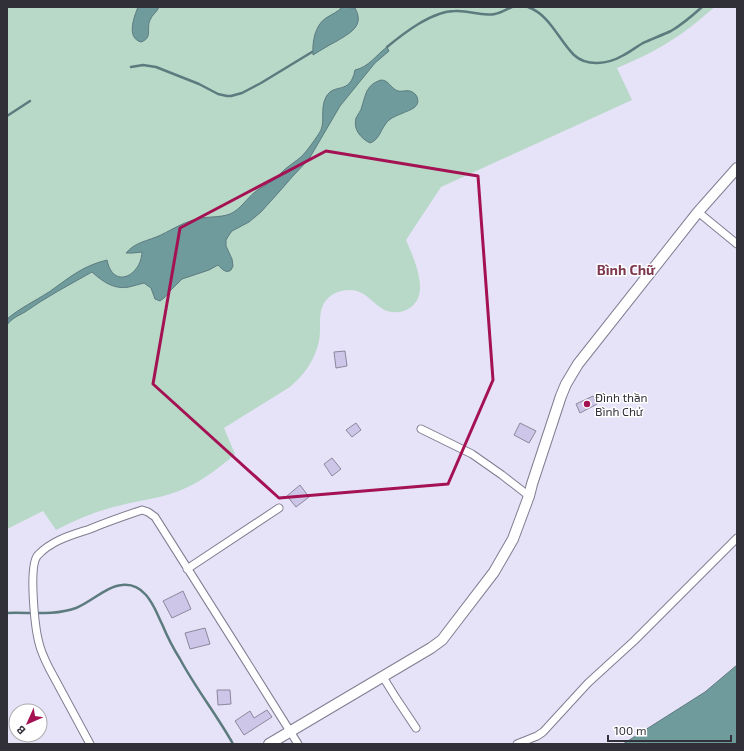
<svg xmlns="http://www.w3.org/2000/svg" width="744" height="751" font-family="'Exo 2',sans-serif">
	<style>
		.green { fill: #b8d9c7 }
		.water { fill: #6f9b9d; stroke: #5c7b7f }
		.lines { fill: none; stroke-linecap: round; stroke-linejoin: round }
		.stream { stroke: #5c7b7f; stroke-width: 2.5 }
		.building { fill: #cdc6e8; stroke: #8b879c }
		.street-casing { stroke: #817d91; stroke-width: 9 }
		.secondary-casing { stroke: #817d91; stroke-width: 12 }
		.street { stroke: #fff; stroke-width: 7 }
		.secondary { stroke: #fff; stroke-width: 10 }
		.marked { fill: none; stroke: #a41253; stroke-width: 3; stroke-linejoin: round }
		.poi-dot { fill: #a41253; stroke: #fff; stroke-width: 1.5 }
		.labels { text-anchor: middle; dominant-baseline: central; stroke-width: 3; stroke-linejoin: round; paint-order: stroke }
		.poi-label { font-size: 12px; fill: #312f38; stroke: #fff; text-anchor: start }
		.quarter-label { font-size: 14px; font-weight: bold; fill: #7f394f; stroke: #fff }
	</style>
	<rect width="100%" height="100%" fill="#e6e2f8"/>
	<path class="green" d="M7,7H715C703,16 693,26 681,34C661,48 639,59 617,68L632,100L441,187L406,240C414,259 432,296 408,309C402,313 394,313 387,311C379,308 372,300 365,295C354,287 338,289 328,298C316,310 322,326 319,341C315,360 304,375 290,387L224,428L235,454C217,470 198,484 176,492C158,499 140,500 122,505C99,510 77,519 56,530L43,511L7,529Z"/>
	<path class="water" d="M138,7H159C157,12 152,15 150,20C146,29 153,38 141,42C126,38 134,17 138,7Z
		M342,7L355,8C365,26 350,33 337,41C329,45 321,50 313,55C312,42 315,25 326,18C332,14 338,12 342,7Z
		M387,47L389,51L375,63L340,106L309,159L293,176L279,192L261,212L249,222L232,231L229,235L226,240V246L232,259L233,266L231,270C226,274 222,269 218,265L209,270L182,279L170,291L164,298L160,301L155,299L151,288L144,283C139,284 134,286 129,287C114,290 102,281 92,272C69,285 46,297 25,312C18,316 12,318 7,325V319C20,308 35,301 49,292C69,278 82,266 107,260C113,290 141,276 142,252L133,253H126C135,242 148,241 161,235C173,229 184,222 197,219C208,216 219,218 230,214C241,209 246,199 255,192C261,187 267,185 273,180C276,178 279,175 282,172C288,166 295,162 301,157C308,150 313,142 318,135C327,124 319,110 326,97C334,82 350,96 355,70C369,67 376,55 387,47Z
		M381,80C389,80 390,88 398,91C402,92 406,90 410,91C413,92 416,94 417,97C421,107 410,110 403,113C398,115 393,117 389,120C381,127 380,140 370,143C360,138 353,129 356,118C358,114 361,111 362,106C366,94 366,85 381,80Z
		M737,665V744H623L705,692Z"/>
	<g class="lines">
		<path class="stream" d="M528,7C550,15 558,39 574,55C587,67 608,64 622,56C630,52 636,47 643,43C652,39 662,35 671,31C683,24 692,16 702,7
			M387,47C404,33 432,11 455,11C469,10 481,17 495,14C501,13 507,9 512,7
			M131,67L143,65L156,67L199,84L218,94L227,96H231L242,93L261,83L312,52
			M7,116L30,101
			M7,613C30,612 53,616 76,608C91,602 107,586 122,585C131,584 140,588 146,595C154,604 157,614 162,624C167,636 173,648 180,659C196,689 217,715 233,744"/>
	</g>
	<path class="building" d="M345,351L347,366L336,368L334,352Z
		M593,396L597,404L580,413L576,404Z
		M356,423L361,430L352,437L346,430Z
		M520,423L536,431L529,443L514,435Z
		M332,458L341,469L332,476L324,464Z
		M300,485L309,497L296,507L287,496Z
		M183,591L191,609L172,618L163,601Z
		M205,628L210,644L190,649L185,633Z
		M217,690H230L231,704L218,705Z
		M267,710L272,717L244,735L235,721L250,711L254,718Z"/>
	<g class="lines">
		<g class="street-casing">
			<path id="street" d="M698,212L737,244
				M421,429L472,454L502,475L529,496
				M187,569L279,508
				M383,677L396,698L416,728
				M90,744L49,668C45,660 41,652 39,643C35,628 28,565 38,555C52,540 72,535 90,529C107,522 124,516 142,510L148,512L155,517L241,653L298,744
				M517,744L537,736L543,732L588,683L634,641L737,538"/>
		</g>
		<g class="secondary-casing">
			<path id="secondary" d="M269,744L431,648L442,640L445,636L494,572L513,539L529,496L532,484L561,396L566,384L578,364L698,212L737,168"/>
		</g>
		<use href="#street" class="street"/>
		<use href="#secondary" class="secondary"/>
	</g>
	<path class="marked" d="M326,151L478,176L493,380L448,484L279,498L153,384L180,228Z"/>
	<circle class="poi-dot" cx="587" cy="404" r="4"/>
	<g class="labels">
		<g class="poi-label">
			<text x="595" y="397">Đình thần<tspan x="595" dy="14">Bình Chử</tspan></text>
		</g>
		<g class="quarter-label">
			<text x="626" y="269">Bình Chữ</text>
		</g>
	</g>
	<rect width="744" height="751" fill="none" stroke="#312f38" stroke-width="16"/>
	<g transform="translate(28 723) rotate(225)"><circle r="19" fill="#ffffff" stroke="#adacaf"/>
	<path d="M0-3L7 15L0 10L-7 15Z" fill="#a41253"/>
	<text y="-6" font-size="11" font-weight="bold" text-anchor="middle" fill="#312f38">B</text>
	</g>
	<path d="M608 735v6h123v-6" fill="none" stroke="#312f38" stroke-width="2"/>
	<text x="614" y="735" font-size="12" fill="#312f38" stroke="#ffffff" stroke-width="3" paint-order="stroke">100 m</text>
</svg>
